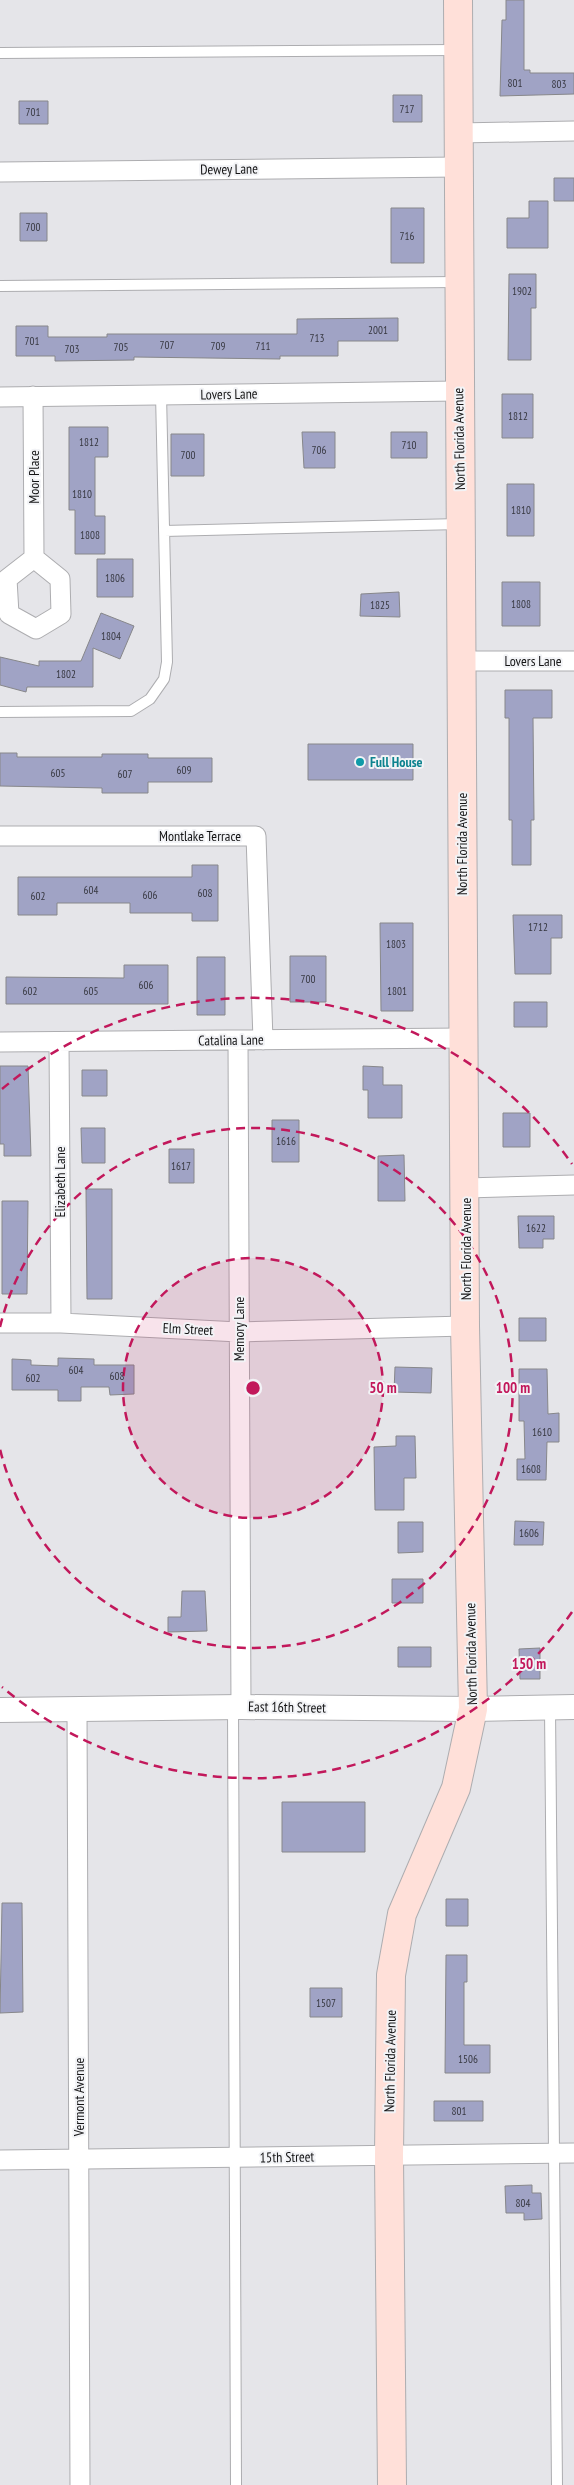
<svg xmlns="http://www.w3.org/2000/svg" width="574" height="2485" font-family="'PT Sans Narrow',sans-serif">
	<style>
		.building { fill: #a0a3c5; stroke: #87878a }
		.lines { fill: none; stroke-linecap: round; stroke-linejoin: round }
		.service-casing { stroke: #adadb0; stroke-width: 12 }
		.minor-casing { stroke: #adadb0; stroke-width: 21 }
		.tertiary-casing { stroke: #adadb0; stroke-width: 26 }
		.secondary-casing { stroke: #adadb0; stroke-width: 30 }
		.service { stroke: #fff; stroke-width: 10 }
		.minor { stroke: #fff; stroke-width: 19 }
		.tertiary { stroke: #fff; stroke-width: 24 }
		.secondary { stroke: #ffe0d9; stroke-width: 28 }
		.ring { fill: none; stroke: #c2185b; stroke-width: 2.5; stroke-dasharray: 9 6 }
		.culture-dot { fill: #0f9aa8; stroke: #f2f3f6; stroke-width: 2 }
		.labels { text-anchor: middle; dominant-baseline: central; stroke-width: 4; stroke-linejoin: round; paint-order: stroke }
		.number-label { font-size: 11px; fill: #373841 }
		.street-label { font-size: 14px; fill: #141415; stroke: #f2f3f6 }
		.culture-label { font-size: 14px; font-weight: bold; fill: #0d838f; stroke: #f2f3f6; text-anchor: start }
		.centre { fill: #c2185b; stroke: #f2f3f6; stroke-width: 2.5 }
		.ring-label { font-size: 15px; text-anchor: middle; font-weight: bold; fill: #c2185b; stroke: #f2f3f6; stroke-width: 4; stroke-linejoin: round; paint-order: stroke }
	</style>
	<rect width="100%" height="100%" fill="#e5e5e9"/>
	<path class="building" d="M506,0H524V70H530V73H574V94L500,96L502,20H506Z
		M393,95H422V122H393Z
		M19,101H48V124H19Z
		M554,178H574V201H554Z
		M529,201H548V248H507V218H529Z
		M391,208H424V263H391Z
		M20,213H47V241H20Z
		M509,274H536V308H531V360H508Z
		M398,318V341H338V356H280V359L134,357V360L55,361V356H16V326H48V337H107V334H297V319Z
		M502,394H533V438H502Z
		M69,427H108V457H95V516H105V554H75V510H69Z
		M302,432H335V468H304Z
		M391,432H427V458H391Z
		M171,434H204V476H171Z
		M507,484H534V536H507Z
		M97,559H133V597H97Z
		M502,582H540V626H502Z
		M399,592L400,617L360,616L361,594Z
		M101,613L134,626L120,659L93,648V687H27L26,692L0,685V657L39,666V661H81Z
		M505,690H552V718H533L534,820H531V865H512V820H509V718H505Z
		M308,744H413V780H308Z
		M0,753H17V757H102V754H148V758H212V782H148V793H102V788L0,786Z
		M192,865H218V921H192V913H130V903H57V915H18V877H192Z
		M513,915H562V938H551V974H515Z
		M380,923H413V1011H381Z
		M290,956H326V1002H290Z
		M197,957H225V1015H197Z
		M124,965H168V1004H6V977L124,978Z
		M514,1002H547V1027H514Z
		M0,1066H28L31,1156H4V1144H0Z
		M363,1066L383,1067V1085H402V1118H368V1090H363Z
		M82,1070H107V1096H82Z
		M503,1113H530V1147H503Z
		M272,1120H299V1162H272Z
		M81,1128H105V1163H82Z
		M169,1149H194V1183H169Z
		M404,1155L405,1201H378V1156Z
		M86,1189H112V1299H87Z
		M2,1201H28L27,1294H2Z
		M518,1216H554V1239H543V1248H519Z
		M519,1318H546V1341H519Z
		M58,1358L94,1359V1365H134V1394L110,1395L109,1387H81V1401H58V1390H12V1359L31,1360V1365L58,1366Z
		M395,1367L432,1368L431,1393L394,1392Z
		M519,1369H547L548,1414L559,1413V1442H547L546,1480H517V1459H525L524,1421H519Z
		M396,1436H415L416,1478H404V1510H375L374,1447L396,1446Z
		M515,1521L544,1522L543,1545H514Z
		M398,1522H423V1552L398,1553Z
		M392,1579H423V1603H392Z
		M182,1591H205L207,1631L168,1632V1617H181Z
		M398,1647H431V1667H398Z
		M540,1648V1679H520L519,1649Z
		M282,1802H365V1852H282Z
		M446,1899H468V1926H446Z
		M2,1903H22L23,2012L0,2013Z
		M446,1955H467V1982H464V2045H490V2073H445Z
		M310,1988H342V2017H310Z
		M434,2101H483V2121H434Z
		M532,2185V2193H541L542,2219L524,2220V2213H506L505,2186Z"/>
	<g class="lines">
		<g class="service-casing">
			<path id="service" d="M0,53L457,50
				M0,286L458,282
				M164,531L460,524
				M0,712L131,711L150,699L164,679L167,662L161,394
				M233,1707L236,2485
				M550,1708L557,2485"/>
		</g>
		<g class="minor-casing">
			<path id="minor" d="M458,133L574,131
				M0,172L458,167
				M33,396L34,558L7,579L9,614L36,629L61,614L60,579L34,558
				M0,397L458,391
				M462,661H574
				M0,836H256L263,1040
				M238,1040L241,1707
				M0,1042L463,1038
				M59,1042L61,1323
				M466,1188L574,1185
				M0,1323H61L239,1332L465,1326
				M77,1710L80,2485
				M0,2160L574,2153"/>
		</g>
		<g class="tertiary-casing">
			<path id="tertiary" d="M0,1710L241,1707L473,1709L574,1707"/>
		</g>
		<g class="secondary-casing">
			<path id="secondary" d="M392,2485L389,2156L391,1975L402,1914L456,1788L473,1709L465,1326L458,0"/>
		</g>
		<use href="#service" class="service"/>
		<use href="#minor" class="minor"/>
		<use href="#tertiary" class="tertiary"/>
		<use href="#secondary" class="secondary"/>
	</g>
	<circle cx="253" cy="1388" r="130" fill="#c2185b" fill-opacity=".12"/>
	<g class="ring">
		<circle cx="253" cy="1388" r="130"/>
		<path d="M0 1327A260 260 0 1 1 0 1449"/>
		<path d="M572 1612A390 390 0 0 1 2 1687M2 1089A390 390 0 0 1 572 1164"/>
	</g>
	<circle class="culture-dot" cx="360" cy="762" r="5"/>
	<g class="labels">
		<g class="number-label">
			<text x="515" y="83">801</text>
			<text x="559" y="84">803</text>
			<text x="407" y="109">717</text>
			<text x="33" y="112">701</text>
			<text x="33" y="227">700</text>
			<text x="407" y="236">716</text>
			<text x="522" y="291">1902</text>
			<text x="378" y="330">2001</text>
			<text x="317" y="338">713</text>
			<text x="32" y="341">701</text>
			<text x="167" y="345">707</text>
			<text x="218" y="346">709</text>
			<text x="263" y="346">711</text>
			<text x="121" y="347">705</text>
			<text x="72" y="349">703</text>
			<text x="518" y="416">1812</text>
			<text x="89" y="442">1812</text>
			<text x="409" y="445">710</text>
			<text x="319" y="450">706</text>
			<text x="188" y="455">700</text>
			<text x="82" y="494">1810</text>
			<text x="521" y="510">1810</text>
			<text x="90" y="535">1808</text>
			<text x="115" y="578">1806</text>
			<text x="521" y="604">1808</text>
			<text x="380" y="605">1825</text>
			<text x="111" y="636">1804</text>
			<text x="66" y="674">1802</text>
			<text x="184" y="770">609</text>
			<text x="58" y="773">605</text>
			<text x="125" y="774">607</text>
			<text x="91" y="890">604</text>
			<text x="205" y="893">608</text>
			<text x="150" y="895">606</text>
			<text x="38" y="896">602</text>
			<text x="538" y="927">1712</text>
			<text x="396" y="944">1803</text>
			<text x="308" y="979">700</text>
			<text x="146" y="985">606</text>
			<text x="30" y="991">602</text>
			<text x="91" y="991">605</text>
			<text x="397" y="991">1801</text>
			<text x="286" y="1141">1616</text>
			<text x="181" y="1166">1617</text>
			<text x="536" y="1228">1622</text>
			<text x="76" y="1370">604</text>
			<text x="117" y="1376">608</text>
			<text x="33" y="1378">602</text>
			<text x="542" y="1432">1610</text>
			<text x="531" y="1469">1608</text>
			<text x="529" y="1533">1606</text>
			<text x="326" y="2003">1507</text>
			<text x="468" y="2059">1506</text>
			<text x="459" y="2111">801</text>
			<text x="523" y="2203">804</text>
		</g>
		<g class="street-label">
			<text transform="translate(229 169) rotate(-1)">Dewey Lane</text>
			<text transform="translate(229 394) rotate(-1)">Lovers Lane</text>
			<text transform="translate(459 439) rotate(-91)">North Florida Avenue</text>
			<text transform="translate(34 477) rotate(-90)">Moor Place</text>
			<text x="533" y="661">Lovers Lane</text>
			<text x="200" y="836">Montlake Terrace</text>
			<text transform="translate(462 844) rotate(-90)">North Florida Avenue</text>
			<text transform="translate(231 1040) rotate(-1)">Catalina Lane</text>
			<text transform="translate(60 1182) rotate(-90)">Elizabeth Lane</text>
			<text transform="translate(466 1249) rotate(-90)">North Florida Avenue</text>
			<text transform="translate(188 1329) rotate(3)">Elm Street</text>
			<text transform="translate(239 1329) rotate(-90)">Memory Lane</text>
			<text transform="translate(471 1654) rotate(-91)">North Florida Avenue</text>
			<text transform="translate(287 1707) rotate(1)">East 16th Street</text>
			<text transform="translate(390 2061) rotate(-89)">North Florida Avenue</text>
			<text transform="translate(79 2097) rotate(-90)">Vermont Avenue</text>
			<text transform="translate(287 2157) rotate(-1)">15th Street</text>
		</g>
		<g class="culture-label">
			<text x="370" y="762">Full House</text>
		</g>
	</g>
	<circle cx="253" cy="1388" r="8" class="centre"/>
	<g class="ring-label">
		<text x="383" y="1393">50 m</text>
		<text x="513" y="1393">100 m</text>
		<text x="529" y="1669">150 m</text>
	</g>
</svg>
